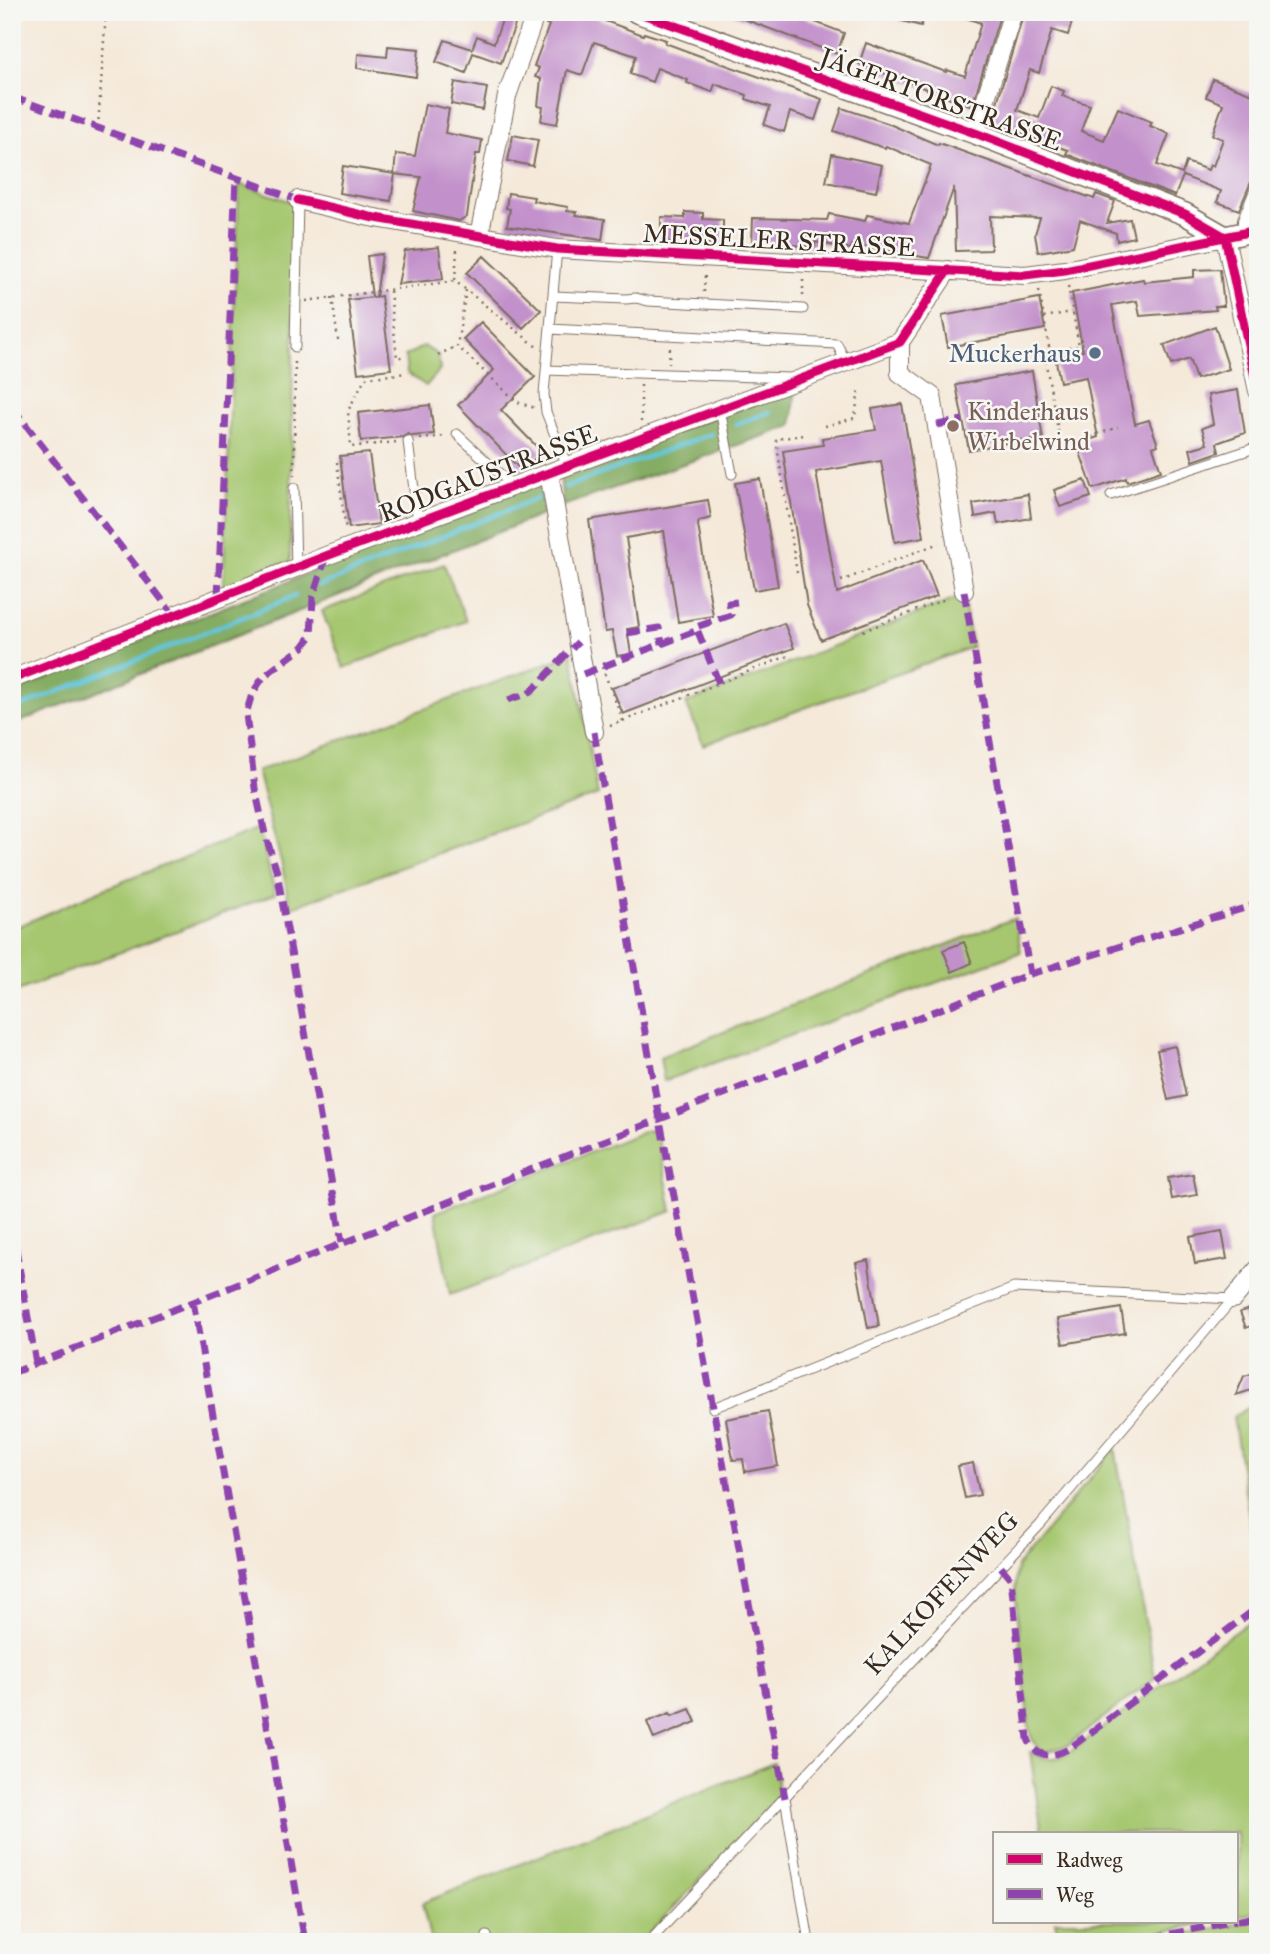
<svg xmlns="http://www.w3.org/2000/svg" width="1270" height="1954" font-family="'IM FELL Great Primer',serif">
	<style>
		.green { fill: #a6c770; stroke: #707847; stroke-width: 2 }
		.forest { fill: #84ac62; stroke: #606b40; stroke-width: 2 }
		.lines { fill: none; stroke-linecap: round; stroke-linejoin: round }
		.stream { stroke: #61c7de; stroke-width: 4.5 }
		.building { fill: #c290cb }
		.service-casing { stroke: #7c6d5f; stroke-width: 11 }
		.minor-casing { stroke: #7c6d5f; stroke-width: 20 }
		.tertiary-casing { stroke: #7c6d5f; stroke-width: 24 }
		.path { stroke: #7c6d5f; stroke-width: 2.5; stroke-dasharray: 2 5; stroke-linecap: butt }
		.service { stroke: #fff; stroke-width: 9 }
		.minor { stroke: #fff; stroke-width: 18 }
		.tertiary { stroke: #fff; stroke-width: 21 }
		.quiet { stroke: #8e44ad; stroke-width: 7; stroke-dasharray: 14 7; stroke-linecap: butt }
		.cycleway-casing { stroke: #f6f6f2; stroke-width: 13 }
		.cycleway { stroke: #d6006c; stroke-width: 9 }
		.service-dot { fill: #5c6f8a; stroke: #f6f6f2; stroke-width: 2.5 }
		.education-dot { fill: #8d6e63; stroke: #f6f6f2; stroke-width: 2.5 }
		.labels { text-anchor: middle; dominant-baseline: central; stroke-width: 5; stroke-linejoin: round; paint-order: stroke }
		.street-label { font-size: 26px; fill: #3b2a1e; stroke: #f6f6f2 }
		.service-label { font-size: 26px; fill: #4e5e75; stroke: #f6f6f2; text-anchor: end }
		.education-label { font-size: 26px; fill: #785e54; stroke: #f6f6f2; text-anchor: start }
	</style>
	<rect width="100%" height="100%" fill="#f6f6f2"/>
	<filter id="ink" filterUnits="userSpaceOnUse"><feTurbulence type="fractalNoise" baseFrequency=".0143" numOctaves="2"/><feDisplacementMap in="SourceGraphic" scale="14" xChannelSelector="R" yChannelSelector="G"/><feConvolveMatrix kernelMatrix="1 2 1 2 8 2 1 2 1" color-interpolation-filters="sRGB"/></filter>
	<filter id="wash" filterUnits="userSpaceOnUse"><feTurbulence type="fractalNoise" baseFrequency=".00686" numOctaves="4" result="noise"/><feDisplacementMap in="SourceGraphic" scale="28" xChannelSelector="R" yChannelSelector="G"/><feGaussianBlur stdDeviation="1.57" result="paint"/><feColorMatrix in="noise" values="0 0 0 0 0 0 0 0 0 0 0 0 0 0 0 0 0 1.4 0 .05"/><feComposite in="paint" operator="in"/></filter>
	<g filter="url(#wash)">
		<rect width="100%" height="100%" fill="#f5e9d9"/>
		<path class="green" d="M239,184L295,203L290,562L223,591Z
			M424,346L438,355L440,370L426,386L407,373L405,356Z
			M444,564L466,621L344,668L322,611Z
			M963,596L972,647L703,745L686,703Z
			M572,654L598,795L290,908L282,865L257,771Z
			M259,828L275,894L12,993V929L99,891Z
			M1015,918L1021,952L664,1081L660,1057Z
			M648,1130L657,1134L672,1211L450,1295L435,1213Z
			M1258,1402V1573L1233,1417Z
			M1115,1448L1155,1678L1068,1745C1045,1754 1036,1756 1029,1729L1015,1590L1017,1566Z
			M1258,1615V1912L1237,1916V1833H1042L1030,1752C1044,1759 1052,1761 1067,1754Z
			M774,1763L780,1795L641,1942H431L422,1903Z
			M1258,1920V1942H1147L1158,1939Z
			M1055,1921H1214L1114,1942H1059Z"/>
		<path class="forest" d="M796,387L792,426L563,506L560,475Z
			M539,481L544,514L12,725V692Z"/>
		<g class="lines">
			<path class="stream" d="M736,424L770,412
				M565,487L711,434
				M319,586L538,498
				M12,710L295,596"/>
		</g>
		<g id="blocks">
			<path class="building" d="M505,12H524L523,15L519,14L501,63L473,53L466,73L436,62L445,40L472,49L477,36L494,43Z
				M547,12H581L643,35L644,33L666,40L665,43L692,53L822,99L815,120L790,112L784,132L764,125L770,107L746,99L747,95L715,84L712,92L687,83L688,80L657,68L652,82L630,74L636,56L594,42L582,75L567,70L557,124L541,121L543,107L538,106L541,79L535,77L539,68L534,66L549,25L544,23Z
				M733,12H778L796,19L797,15L844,33L837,54L733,15Z
				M885,12H925L921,26L884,16Z
				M957,12H1001L972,106L859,64L866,43L946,72L947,70L965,76L981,23L957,15Z
				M1024,12H1052L1073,19L1068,35L1052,30L1039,73L1030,70L1017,110L1039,118L1051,86L1064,91L1062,96L1090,105L1081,131L1104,140L1118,108L1152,122L1150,126L1169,134L1157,165L1182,174L1186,162L1208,170L1210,165L1213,166L1223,139L1212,135L1223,104L1206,97L1213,79L1258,96V166L1239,210L1217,202L1221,191L1183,176L1175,196L1066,154L1068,150L991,123Z
				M388,46L419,49L416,77L357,68L358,54L387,57Z
				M455,82L487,88L483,110L451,104Z
				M425,104L449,109L445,133L482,140L480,154H476L467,216L459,221L413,211L421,177L394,174L396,154L415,156Z
				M842,108L887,123L938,145L939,143L1094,199L1096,194L1115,201L1107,223L1130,219L1134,237L1117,241L1116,233L1080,220L1073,246L1038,252L1035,234L1040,218L990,216L991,250L956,251L954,187L929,258L852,245L851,249L815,242V246L752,244L753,218L827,220L829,214L865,221L867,215L909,223L931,165L886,146L885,148L834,131Z
				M513,135L538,140L533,166L508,161Z
				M832,154L882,165L876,192L826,182Z
				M343,166L395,174L391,201L339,193Z
				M508,193L534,197L533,201L568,207L567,211L577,212L576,215L605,219L602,240L507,226L510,209L506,208Z
				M685,212L703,213V219L723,220V244L661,242V217L685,218Z
				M439,247L443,279L398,284L405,251Z
				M382,254L376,297L381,296L391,369L358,373L348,300L375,297H372L367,256Z
				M484,256L541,310L523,328L467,273Z
				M1220,269L1224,306H1215L1216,310L1140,316L1137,301L1112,305L1135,424L1149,420L1158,445L1153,447L1161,471L1127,482L1126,478L1093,489L1077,444L1098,437L1086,377L1060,382L1055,356L1083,351L1072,293L1143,279L1144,282L1194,277V270Z
				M1039,298L1045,329L948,347L942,316Z
				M481,322L535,377L501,410L542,452L522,471L458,405L494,370L463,339Z
				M1215,326L1229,369L1196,379L1189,359L1171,365L1164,345Z
				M1032,371L1043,439L1022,442V440L969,450L956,385Z
				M1238,390L1245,433L1217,443L1219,452L1193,461L1190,449L1207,444L1202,428L1213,424L1208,395Z
				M902,404L924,537L895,542L881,461L816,472L837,593L923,560L937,596L821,640L807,605L783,451L823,445L822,438L876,430L872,409Z
				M430,405L434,434L412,436L408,434L403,437L361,441L358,413Z
				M369,453L379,524L349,528L340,456Z
				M760,479L778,586L754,590L735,483Z
				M1085,480L1091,497L1060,507L1054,490Z
				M1028,494L1031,518L998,524L996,513L975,517L973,504Z
				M708,500L711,518L699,521L698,525L713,616L678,622L664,531L626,538L639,627L627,629L631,654L617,656L612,631L605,632L589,520Z
				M784,623L794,648L623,714L612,688Z
				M964,942L972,963L952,972L943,950Z
				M1175,1046L1186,1096L1168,1100L1157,1050Z
				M1193,1174L1197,1195L1172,1199L1168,1178Z
				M1222,1231L1227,1259L1195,1264L1190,1237Z
				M868,1260L879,1326L868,1328L856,1263Z
				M1258,1306V1323L1246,1328L1240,1312Z
				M1121,1308L1125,1333L1063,1344L1058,1319Z
				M1258,1372V1388L1236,1395L1244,1376Z
				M768,1411L778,1466L745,1472L743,1459L733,1460L726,1419Z
				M973,1463L980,1495L965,1498L958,1466Z
				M690,1709L696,1722L654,1739L647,1722L670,1713L672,1716Z"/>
		</g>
	</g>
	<g filter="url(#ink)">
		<use href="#blocks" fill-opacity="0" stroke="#7c6d5f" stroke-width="2"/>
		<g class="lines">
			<g class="service-casing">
				<path id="service" d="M557,249L544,394L546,412L567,466
					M553,296L626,299L636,298L648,301L803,309
					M550,329L837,344L846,362
					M295,347L298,200
					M546,370L789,378
					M720,409L732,474
					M457,434L513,486
					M408,441L418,522
					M294,488L296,568
					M1111,495L1258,447
					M713,1408L1014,1288L1233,1299
					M785,1798L809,1942
					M487,1936L488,1942
					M649,1942L1040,1525L1233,1299"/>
			</g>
			<g class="minor-casing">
				<path id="minor" d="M975,133L1013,12
					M298,200L370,217L557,249L1025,275L1065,270L1225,237L1258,391
					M1247,232V221L1258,194
					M479,236L507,96L536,12
					M900,342V373L932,396L964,591
					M549,473L594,732
					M12,679L326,556L900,342L948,270
					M1233,1299L1258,1269"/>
			</g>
			<g class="tertiary-casing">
				<path id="tertiary" d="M637,12L975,133L1185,214L1225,237L1258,230"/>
			</g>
			<path class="path" d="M98,127L106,12
				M457,250L455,281L537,347
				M1068,286L1079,346L1044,353L1061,447L1118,427
				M466,290L457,346L517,402L535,408
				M1039,290L1050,352
				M390,291L397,358L405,356
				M704,292L705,274
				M803,296V278
				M332,297L338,340
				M306,301L455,281
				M1044,317L1072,312
				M438,355L457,346
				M669,364L670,346
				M641,422V383
				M825,426L855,418L859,388
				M420,439L445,436
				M396,442L351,447L348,411L365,378L407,373
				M337,462L346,531
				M294,476L295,357
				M797,573L776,439L804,435
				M841,581L939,543
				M863,631L948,598
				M602,667L623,721
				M610,726L788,656"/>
			<use href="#service" class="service"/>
			<use href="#minor" class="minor"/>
			<use href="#tertiary" class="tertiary"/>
			<path class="quiet" d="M12,97L298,200
				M12,407L174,615
				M937,425L963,420
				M326,556L313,597L311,636L303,647L264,676L252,694L246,714L255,788L265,834L277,872L342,1242
				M964,591L1030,974
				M218,597L236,177
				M627,633L659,628L662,644
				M583,674L698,630
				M719,683L696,627L731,615L729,603L737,602
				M508,700L531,692L578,642
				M594,732L660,1120L785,1798
				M12,1227L36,1363
				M193,1301L305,1942
				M12,1373L1030,974L1258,904
				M1001,1567L1011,1579L1028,1739C1036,1759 1053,1758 1070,1748L1258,1607
				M1237,1921L1258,1916
				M1129,1942L1236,1921"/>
			<g class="cycleway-casing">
				<path id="cycleway" d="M637,12L975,133L1185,214L1225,237
					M298,200L370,217L557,249L1025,275L1065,270L1258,230
					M1225,237L1258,391
					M12,679L326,556L900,342L948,270"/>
			</g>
			<use href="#cycleway" class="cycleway"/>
		</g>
	</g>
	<circle class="service-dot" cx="1095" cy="353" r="7"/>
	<circle class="education-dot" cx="953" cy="426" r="7"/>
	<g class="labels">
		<g class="street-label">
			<text transform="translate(941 99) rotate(20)">JÄGERTORSTRASSE</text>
			<text transform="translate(779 240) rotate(3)">MESSELER STRASSE</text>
			<text transform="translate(488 473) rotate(-21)">RODGAUSTRASSE</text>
			<text transform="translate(941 1593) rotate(-47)">KALKOFENWEG</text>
		</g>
		<g class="service-label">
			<text x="1081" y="353">Muckerhaus</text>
		</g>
		<g class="education-label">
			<text x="967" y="411">Kinderhaus<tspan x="967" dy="30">Wirbelwind</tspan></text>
		</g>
	</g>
	<rect width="1270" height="1954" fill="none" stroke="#f6f6f2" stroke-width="42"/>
	<rect x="993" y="1832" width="245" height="91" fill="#f6f6f2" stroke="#aba49d" stroke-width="2"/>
	<rect x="1007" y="1854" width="35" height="10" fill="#d6006c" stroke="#aba49d" stroke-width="2"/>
	<text x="1056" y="1867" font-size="21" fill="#3b2a1e">Radweg</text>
	<rect x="1007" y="1889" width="35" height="10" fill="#8e44ad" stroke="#aba49d" stroke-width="2"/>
	<text x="1056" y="1902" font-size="21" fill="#3b2a1e">Weg</text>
</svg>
